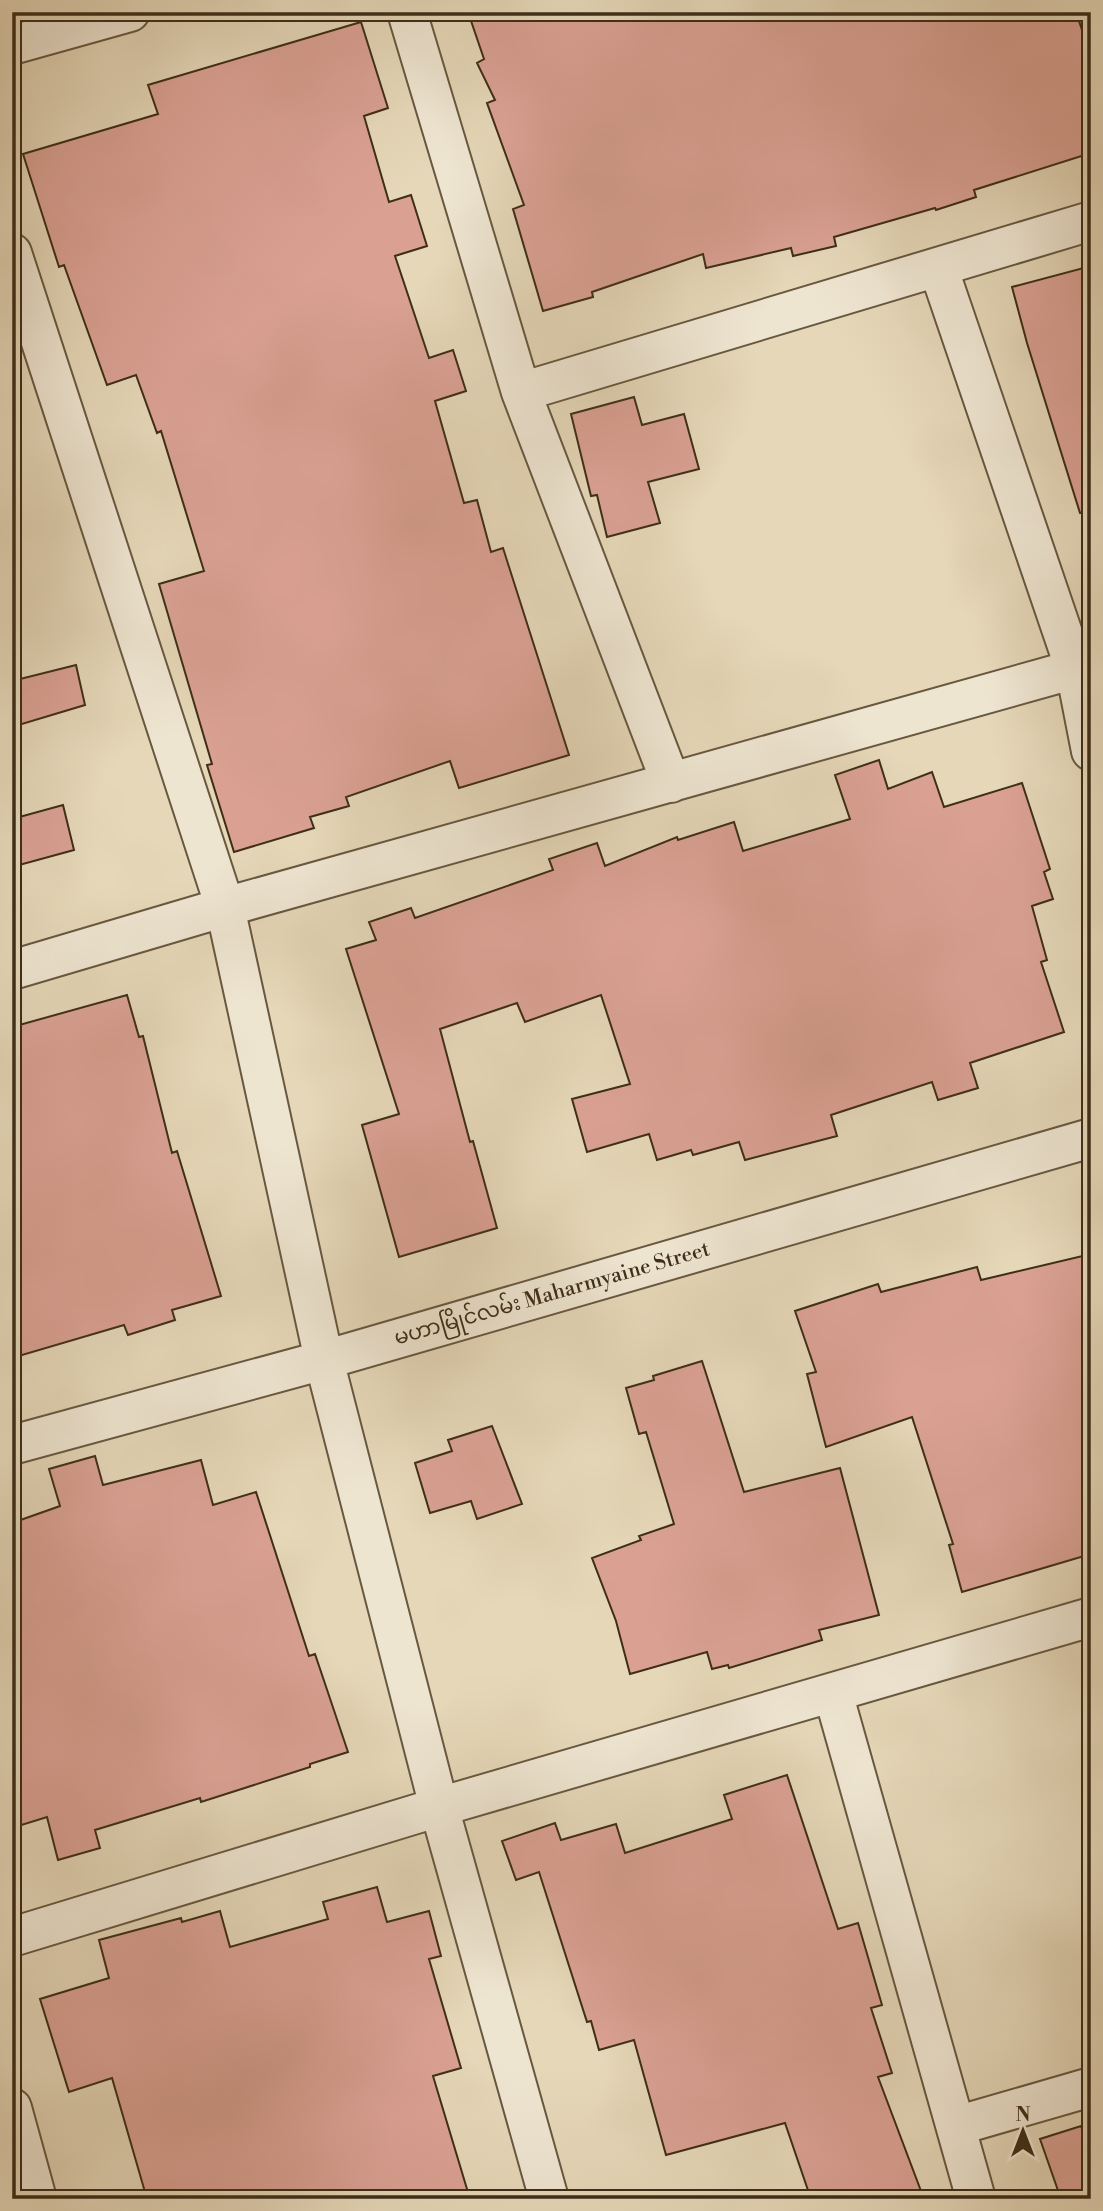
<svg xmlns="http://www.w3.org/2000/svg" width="1103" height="2211" font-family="'Libre Bodoni','Noto Sans Myanmar',serif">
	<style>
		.building { fill: #daa193; stroke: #3e2e18; stroke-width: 2 }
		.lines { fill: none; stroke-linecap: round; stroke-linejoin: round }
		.street-casing { stroke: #685840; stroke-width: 42 }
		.street { stroke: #eee5d1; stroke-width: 38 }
		.labels { text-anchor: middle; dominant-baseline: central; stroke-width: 5; stroke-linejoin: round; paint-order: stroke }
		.street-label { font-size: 21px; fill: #3e2e18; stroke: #eee5d1 }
	</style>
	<rect width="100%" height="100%" fill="#e5d7b8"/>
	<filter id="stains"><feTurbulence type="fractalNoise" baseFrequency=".00286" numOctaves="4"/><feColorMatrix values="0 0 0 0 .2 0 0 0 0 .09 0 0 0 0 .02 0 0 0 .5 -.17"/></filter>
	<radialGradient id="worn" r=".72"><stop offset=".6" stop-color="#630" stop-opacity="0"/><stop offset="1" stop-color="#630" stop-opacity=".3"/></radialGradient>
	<path class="building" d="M468,12H1076L1091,57V153L974,190L976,197L936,210L935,208L834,237L836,246L793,256L791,248L706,268L703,254L592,292L593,297L543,311L513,209L524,205L487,103L495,100L477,63L484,59Z
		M361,22L388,108L364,116L389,202L411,195L427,246L395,256L429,358L453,350L466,391L435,401L464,503L477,500L491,552L503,548L569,755L459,788L450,761L346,797L349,806L310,817L314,828L234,852L207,765L212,764L159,584L204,571L161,431L157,433L136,375L107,385L64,265L59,267L23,154L158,114L148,85Z
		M1091,266V512L1080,513L1027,343L1012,287Z
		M634,397L642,425L684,414L699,469L648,482L660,523L607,537L597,495L591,496L571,414Z
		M76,665L85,705L12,727V681Z
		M879,760L888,789L932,772L944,807L1022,783L1050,869L1044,872L1053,899L1032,906L1047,960L1041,962L1064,1032L970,1063L978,1088L938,1100L932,1082L831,1115L837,1136L745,1160L739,1142L693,1155L691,1150L657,1160L649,1134L587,1152L572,1099L630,1084L601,995L525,1022L517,1003L440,1029L470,1142L473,1141L497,1228L399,1257L362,1125L399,1114L346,949L376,940L369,922L411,908L415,918L553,870L549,859L597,843L605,866L677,837L678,840L734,822L743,851L850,819L835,775Z
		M63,805L74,850L12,867V819Z
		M127,995L139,1037L143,1036L172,1153L177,1151L221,1296L172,1310L175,1320L128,1335L124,1325L12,1358V1027Z
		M1091,1254V1554L962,1592L949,1545L953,1544L912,1417L826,1447L807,1374L816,1372L795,1311L878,1284L881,1292L977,1267L981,1280Z
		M702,1361L744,1492L840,1468L879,1615L819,1630L822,1640L729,1668L728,1665L712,1669L707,1652L630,1674L616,1621L592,1558L641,1540L639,1536L674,1524L646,1432L639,1434L626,1388L654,1380L653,1376Z
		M492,1426L522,1504L477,1519L471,1501L430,1513L415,1463L452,1451L448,1440Z
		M95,1456L103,1485L201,1460L213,1505L256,1492L309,1656L315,1654L348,1752L310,1764V1767L201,1802L200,1798L95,1830L100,1848L58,1860L47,1817L12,1828V1523L60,1506L49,1469Z
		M787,1775L838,1929L858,1923L882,2005L871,2008L892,2073L878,2077L924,2199H811L785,2123L666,2155L634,2040L599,2050L591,2021L587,2022L539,1872L516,1880L502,1841L555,1823L561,1840L616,1824L625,1853L732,1819L724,1795Z
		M377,1887L387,1922L429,1911L441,1956L429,1959L461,2068L433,2076L470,2199H147L112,2078L69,2092L40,1999L109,1978L99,1940L181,1918L182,1922L220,1911L230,1947L328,1919L323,1902Z
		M1081,2126L1091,2155V2199H1061L1040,2139Z"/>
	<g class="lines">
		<g class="street-casing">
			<path id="street" d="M407,12L521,392L671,783
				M12,45L130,12
				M12,253L225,907L324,1360L439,1807L549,2199
				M938,267L1075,669L1091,751
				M521,392L1091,221
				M12,970L225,907L1075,669
				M12,1445L324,1360L1091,1138
				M833,1693L976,2199
				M12,1937L439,1807L1091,1617
				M12,2108L37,2199
				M956,2126L1091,2087"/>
		</g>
		<use href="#street" class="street"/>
	</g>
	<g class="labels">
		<g class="street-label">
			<text transform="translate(552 1294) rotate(-16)">မဟာမြိုင်လမ်း Maharmyaine Street</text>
		</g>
	</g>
	<rect width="1103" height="2211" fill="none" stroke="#e5d7b8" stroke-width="42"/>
	<rect x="14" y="14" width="1075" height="2183" fill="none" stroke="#3e2e18" stroke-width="3.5"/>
	<rect x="21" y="21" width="1061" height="2169" fill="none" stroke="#3e2e18" stroke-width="2"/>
	<g transform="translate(1023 2131)" stroke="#eee5d1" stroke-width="5" paint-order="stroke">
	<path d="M0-5L12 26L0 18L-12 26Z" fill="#3e2e18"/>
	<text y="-10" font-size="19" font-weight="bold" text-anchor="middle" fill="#3e2e18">N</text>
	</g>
	<rect width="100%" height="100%" filter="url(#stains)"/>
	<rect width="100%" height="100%" fill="url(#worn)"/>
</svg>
